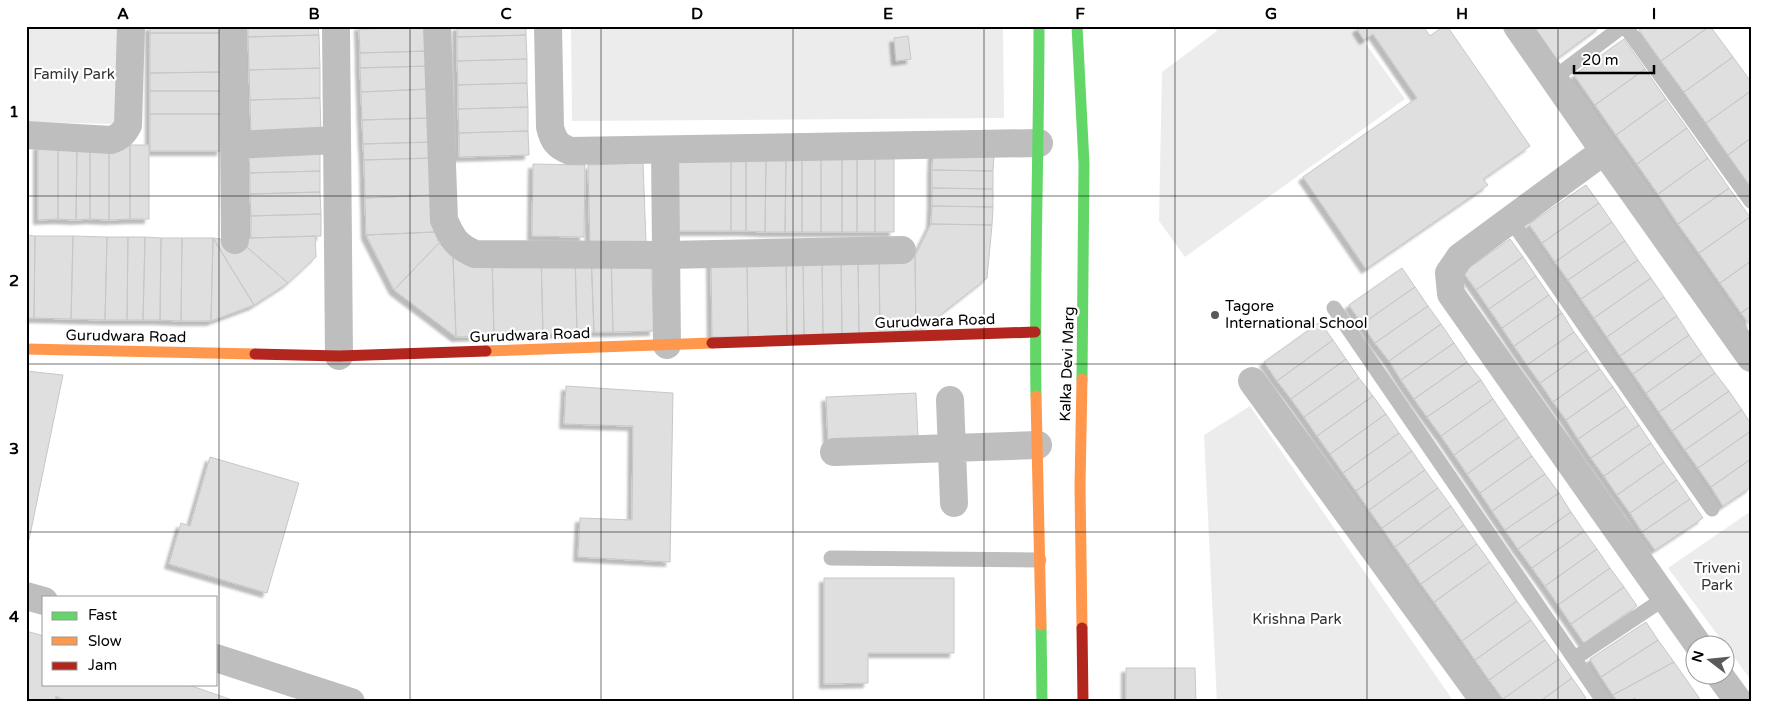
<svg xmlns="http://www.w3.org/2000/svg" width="1777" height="728" font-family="'Varela Round',sans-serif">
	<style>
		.green { fill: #ececec }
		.building { fill: #dfdfdf; stroke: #c7c7c7; filter: url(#shadow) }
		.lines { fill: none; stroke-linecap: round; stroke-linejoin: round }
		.lane { stroke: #bebebe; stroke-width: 15 }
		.street { stroke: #bebebe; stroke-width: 28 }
		.fast { stroke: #63d668; stroke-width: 11 }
		.slow { stroke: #ff974d; stroke-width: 11 }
		.jam { stroke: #b3261e; stroke-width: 11 }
		.grid { fill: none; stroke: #000; stroke-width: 1; stroke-opacity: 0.55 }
		.poi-dot { fill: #595959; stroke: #fff; stroke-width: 2 }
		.labels { text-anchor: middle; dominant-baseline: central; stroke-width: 4.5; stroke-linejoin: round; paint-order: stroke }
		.park-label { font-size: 15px; fill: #333; stroke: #fff }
		.poi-label { font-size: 15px; fill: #000; stroke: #fff; text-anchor: start }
		.street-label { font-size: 15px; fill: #000; stroke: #fff }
		.neatline { fill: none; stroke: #000; stroke-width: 2 }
		.grid-label { font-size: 16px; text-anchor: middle; font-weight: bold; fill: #000 }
	</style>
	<defs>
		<filter id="shadow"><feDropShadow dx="-4.5" dy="4.5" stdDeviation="1" flood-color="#0004"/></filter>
	</defs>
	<rect width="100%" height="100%" fill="#fff"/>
	<path class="green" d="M26,26H123L121,124L26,122Z
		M571,26H1003L1004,118L572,121Z
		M1214,26H1353L1405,99L1185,257L1159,221L1162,72L1217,31Z
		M1250,406L1454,702H1217L1204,435Z
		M1751,511V680L1668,568Z"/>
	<path class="building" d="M150,26H222V33H150Z
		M248,26H318L319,35L248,37Z
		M359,26H428V27L359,29Z
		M457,26H526V35L457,37Z
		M1361,26H1423L1430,36L1444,26H1447L1530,146L1483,179L1488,185L1366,269L1303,177L1417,98L1373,34L1364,40L1357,29Z
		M1542,26H1601L1555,60L1535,31Z
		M1644,26H1710L1661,61L1639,30Z
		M1710,26L1733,57L1684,92L1661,61Z
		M428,27L429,51L360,53L359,29Z
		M150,33H222V72L150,73Z
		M319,35L320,68L249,70L248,37Z
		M526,35L527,59L457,61V37Z
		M908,36L911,59L896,61L894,38Z
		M1624,39L1645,69L1595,105L1574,75Z
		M429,51V66L360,68V53Z
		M1733,57L1751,82V91L1706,123L1684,92Z
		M527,59V83L458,85L457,61Z
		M429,66L430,89L361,92L360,68Z
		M320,68V98L250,100L249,70Z
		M1645,69L1666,99L1616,135L1595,105Z
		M222,72V91H150V73Z
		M527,83L528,107L458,109V85Z
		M430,89L431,118L362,120L361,92Z
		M150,91H222V114H150Z
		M1751,91V138L1728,155L1706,123Z
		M320,98L321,134L251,136L250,100Z
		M1666,99L1687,128L1637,164L1616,135Z
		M528,107V131L459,133L458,109Z
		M150,114H222L221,151H150Z
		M431,118L432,142L363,144L362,120Z
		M1687,128L1708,158L1658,194L1637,164Z
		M528,131L529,155L459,157V133Z
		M1751,138V185L1750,186L1728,155Z
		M432,142V158L364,160L363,144Z
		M38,145H58V219L38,220Z
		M58,145H77L76,220L58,219Z
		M77,145H90V219L76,220Z
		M90,145H109V220L90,219Z
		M109,145H130V219L109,220Z
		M130,145H149V219H130Z
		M320,149V171L250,173L249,151Z
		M933,152L994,153L993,171L932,170Z
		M673,157H731V231H673Z
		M731,157H746V231H731Z
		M746,157L766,158L765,232L746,231Z
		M786,157H802V232H785Z
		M786,157L785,232H765L766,158Z
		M802,157H821V232H802Z
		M821,157H842V232H821Z
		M842,157H857V232H842Z
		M857,157H875V232H857Z
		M875,157H894V232H875Z
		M432,158L434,195L365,198L364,160Z
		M1708,158L1729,188L1678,224L1658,194Z
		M643,163L646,242L590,244L588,165Z
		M533,164L585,165L584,237L532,236Z
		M932,170L993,171V189L932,188Z
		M320,171V192L250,194V173Z
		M1586,185L1599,203L1542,243L1529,224Z
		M932,188L993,189V207L932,206Z
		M1729,188L1750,217L1699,253L1678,224Z
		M320,192L321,214L251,216L250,194Z
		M434,195L435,232L366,235L365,198Z
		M1599,203L1612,222L1555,262L1542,243Z
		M932,206L993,207L992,225L931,224Z
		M321,214V236L251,238V216Z
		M1750,217L1751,261L1720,283L1699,253Z
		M1612,222L1625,241L1568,280L1555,262Z
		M931,224L992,225L987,278L916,334L915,256Z
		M435,232L439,243L394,290L366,235Z
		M26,235L35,236L34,318H26Z
		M35,236H73L71,319L34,318Z
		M73,236L107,237L105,320L71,319Z
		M315,236L316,257L288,283L241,242L251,238Z
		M107,237H128L127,320H105Z
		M128,237H145L143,320H127Z
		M145,237L161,238L160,320H143Z
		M161,238H182L181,321L160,320Z
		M182,238H213L211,321H181Z
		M213,238L241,242L288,283L254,305Z
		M213,238L254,305L211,321Z
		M1510,239L1523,257L1476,290L1463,272Z
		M1625,241L1638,260L1581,299L1568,280Z
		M439,243L453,257L456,337L394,290Z
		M651,251L654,331L613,332L611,252Z
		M611,252L613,332H594L591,253Z
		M575,253L577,333L543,334L541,254Z
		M575,253H591L594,332L577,333Z
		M541,254L543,334L494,336L492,256Z
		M492,256L494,336L456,337L453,257Z
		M879,256L880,335H859L858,257Z
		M879,256H915L916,334L880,335Z
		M822,257L823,336H804L803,258Z
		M822,257H841L842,335L823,336Z
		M841,257H858L859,335H842Z
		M1523,257L1536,276L1489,309L1476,290Z
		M786,258L787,336L748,337L747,259Z
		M786,258H803L804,336H787Z
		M711,259H747L748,337H712Z
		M1638,260L1651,278L1594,318L1581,299Z
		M1751,261V306L1741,313L1720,283Z
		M1402,268L1415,287L1362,324L1349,305Z
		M1536,276L1549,295L1502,328L1489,309Z
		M1651,278L1664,297L1607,337L1594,318Z
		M1415,287L1428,306L1375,343L1362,324Z
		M1549,295L1562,313L1514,346L1502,328Z
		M1664,297L1677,316L1620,356L1607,337Z
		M1428,306L1441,324L1389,361L1375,343Z
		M1751,306V326L1741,313Z
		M1562,313L1574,332L1527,365L1514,346Z
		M1677,316L1689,335L1633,374L1620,356Z
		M1320,322L1333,340L1277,381L1264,362Z
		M1441,324L1454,343L1401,380L1389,361Z
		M1574,332L1587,350L1540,383L1527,365Z
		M1689,335L1702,354L1646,393L1633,374Z
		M1333,340L1346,359L1291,399L1277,381Z
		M1454,343L1467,362L1414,399L1401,380Z
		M1587,350L1600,369L1553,402L1540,383Z
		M1702,354L1715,373L1659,412L1646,393Z
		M1346,359L1359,378L1304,417L1291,399Z
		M1467,362L1481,380L1427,417L1414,399Z
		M1600,369L1613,387L1566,420L1553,402Z
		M26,371L63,375L29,540L26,539Z
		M1715,373L1729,391L1672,431L1659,412Z
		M1359,378L1373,396L1317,436L1304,417Z
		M1481,380L1493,399L1441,436L1427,417Z
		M566,386L673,393L670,562L578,557L580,518L632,520L633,426L564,424Z
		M1613,387L1626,406L1578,439L1566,420Z
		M1729,391L1742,410L1685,450L1672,431Z
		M916,393L918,436L828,440L826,397Z
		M1373,396L1386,414L1330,454L1317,436Z
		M1493,399L1506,418L1454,455L1441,436Z
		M1626,406L1639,425L1591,458L1578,439Z
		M1742,410L1751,424V431L1698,468L1685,450Z
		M1386,414L1399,433L1343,473L1330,454Z
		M1506,418L1519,437L1467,474L1454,455Z
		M1639,425L1651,443L1604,476L1591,458Z
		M1751,431V459L1711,487L1698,468Z
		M1399,433L1412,451L1356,491L1343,473Z
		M1519,437L1532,456L1480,493L1467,474Z
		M1651,443L1664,462L1617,495L1604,476Z
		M1412,451L1425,470L1369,510L1356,491Z
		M1532,456L1545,474L1492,511L1480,493Z
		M210,457L299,483L267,593L169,564L181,523L190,526Z
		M1751,459V487L1723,506L1711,487Z
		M1664,462L1677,480L1630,513L1617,495Z
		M1425,470L1438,488L1382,528L1369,510Z
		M1545,474L1559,493L1505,530L1492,511Z
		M1677,480L1690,499L1642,532L1630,513Z
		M1438,488L1451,506L1395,547L1382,528Z
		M1559,493L1571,512L1518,549L1505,530Z
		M1690,499L1703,518L1655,550L1642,532Z
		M1451,506L1464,525L1408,565L1395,547Z
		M1571,512L1584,531L1532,568L1518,549Z
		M1464,525L1477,544L1421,584L1408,565Z
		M1584,531L1597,549L1545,586L1532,568Z
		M1477,544L1490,562L1434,602L1421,584Z
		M1597,549L1610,568L1558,605L1545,586Z
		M1490,562L1517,601L1462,641L1434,602Z
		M1610,568L1624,587L1571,624L1558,605Z
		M824,578H954V653H868V683L824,684Z
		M1624,587L1637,606L1584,643L1571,624Z
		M1517,601L1531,620L1475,660L1462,641Z
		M1531,620L1545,640L1489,680L1475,660Z
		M1646,622L1658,640L1601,677L1590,659Z
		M26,631L44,636V684H186L238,702H69L56,696L54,702H26Z
		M1545,640L1559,659L1503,699L1489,680Z
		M1658,640L1674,662L1613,695L1601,677Z
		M1559,659L1572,678L1539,702H1505L1503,699Z
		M1674,662L1702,702H1637L1635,698L1628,702H1619L1613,695Z
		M1126,668H1195L1196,702H1126Z
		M1572,678L1586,698L1580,702H1539Z"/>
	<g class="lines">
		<path class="lane" d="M1625,26L1751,201
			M1554,78L1623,26
			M1511,220L1712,509
			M1334,308L1604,702
			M831,558L1039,560
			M1575,658L1665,598"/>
		<path class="street" d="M233,26L235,240
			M336,26L339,356
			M437,26L444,220C452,238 456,246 475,254L666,255L902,250
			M548,26L550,127C553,140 557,146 570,151L1039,143
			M1517,26L1604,151L1460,257L1449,273L1451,294L1699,646
			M26,135L111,140C120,137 124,133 128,125L131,26
			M234,145L337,140
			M665,150L667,345
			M1604,151L1751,358
			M1252,381L1485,702
			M950,400L954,503
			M834,452L1038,445
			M26,596L44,601
			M216,658L351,702
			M1720,676L1739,702"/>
		<path class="fast" d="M1077,26L1084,164L1082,379
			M1036,396C1034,273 1039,149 1039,26
			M1041,625L1042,702"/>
		<path class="slow" d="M26,349L255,354
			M486,351L712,343
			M1036,396L1041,625
			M1082,628L1080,486L1082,379"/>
		<path class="jam" d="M712,343L1035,332
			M255,354L339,356L486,351
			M1082,628L1083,702"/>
	</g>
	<path class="grid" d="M219,26V702M410,26V702M601,26V702M793,26V702M984,26V702M1175,26V702M1367,26V702M1558,26V702M26,196H1751M26,364H1751M26,532H1751"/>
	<circle class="poi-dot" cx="1215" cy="315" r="5"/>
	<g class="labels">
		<g class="park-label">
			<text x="74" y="74">Family Park</text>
			<text x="1717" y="568">Triveni<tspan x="1717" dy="17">Park</tspan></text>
			<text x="1297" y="619">Krishna Park</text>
		</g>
		<g class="poi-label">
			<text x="1225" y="306">Tagore<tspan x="1225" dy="17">International School</tspan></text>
		</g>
		<g class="street-label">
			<text transform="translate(935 321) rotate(-2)">Gurudwara Road</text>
			<text transform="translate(530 335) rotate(-2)">Gurudwara Road</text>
			<text transform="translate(126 336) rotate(1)">Gurudwara Road</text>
			<text transform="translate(1067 364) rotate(-88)">Kalka Devi Marg</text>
		</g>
	</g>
	<rect width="1777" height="728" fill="none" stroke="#ffffff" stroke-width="55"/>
	<rect x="42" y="596" width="175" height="90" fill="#ffffff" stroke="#999999"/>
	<rect x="52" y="612" width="25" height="8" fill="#63d668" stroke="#999999"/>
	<text x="88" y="620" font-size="15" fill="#000000">Fast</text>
	<rect x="52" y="637" width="25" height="8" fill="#ff974d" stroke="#999999"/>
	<text x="88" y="646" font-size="15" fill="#000000">Slow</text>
	<rect x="52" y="662" width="25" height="8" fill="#b3261e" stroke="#999999"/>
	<text x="88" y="670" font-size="15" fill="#000000">Jam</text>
	<g transform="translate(1710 660) rotate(286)"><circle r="24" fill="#ffffff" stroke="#999999"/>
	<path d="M0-4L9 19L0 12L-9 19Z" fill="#595959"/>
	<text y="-8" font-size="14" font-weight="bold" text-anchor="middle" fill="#000000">N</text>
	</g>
	<path d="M1574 65v8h80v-8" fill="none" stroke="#000000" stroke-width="2.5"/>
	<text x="1582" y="65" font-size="15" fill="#000000" stroke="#ffffff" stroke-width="4" paint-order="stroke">20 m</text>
	<rect x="28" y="28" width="1722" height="672" class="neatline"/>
	<g class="grid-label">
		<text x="123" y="19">A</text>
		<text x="314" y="19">B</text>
		<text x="506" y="19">C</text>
		<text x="697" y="19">D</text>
		<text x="888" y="19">E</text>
		<text x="1080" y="19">F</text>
		<text x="1271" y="19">G</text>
		<text x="1462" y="19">H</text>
		<text x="1654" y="19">I</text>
		<text x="14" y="117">1</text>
		<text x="14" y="286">2</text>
		<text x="14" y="454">3</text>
		<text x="14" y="622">4</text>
	</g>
</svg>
